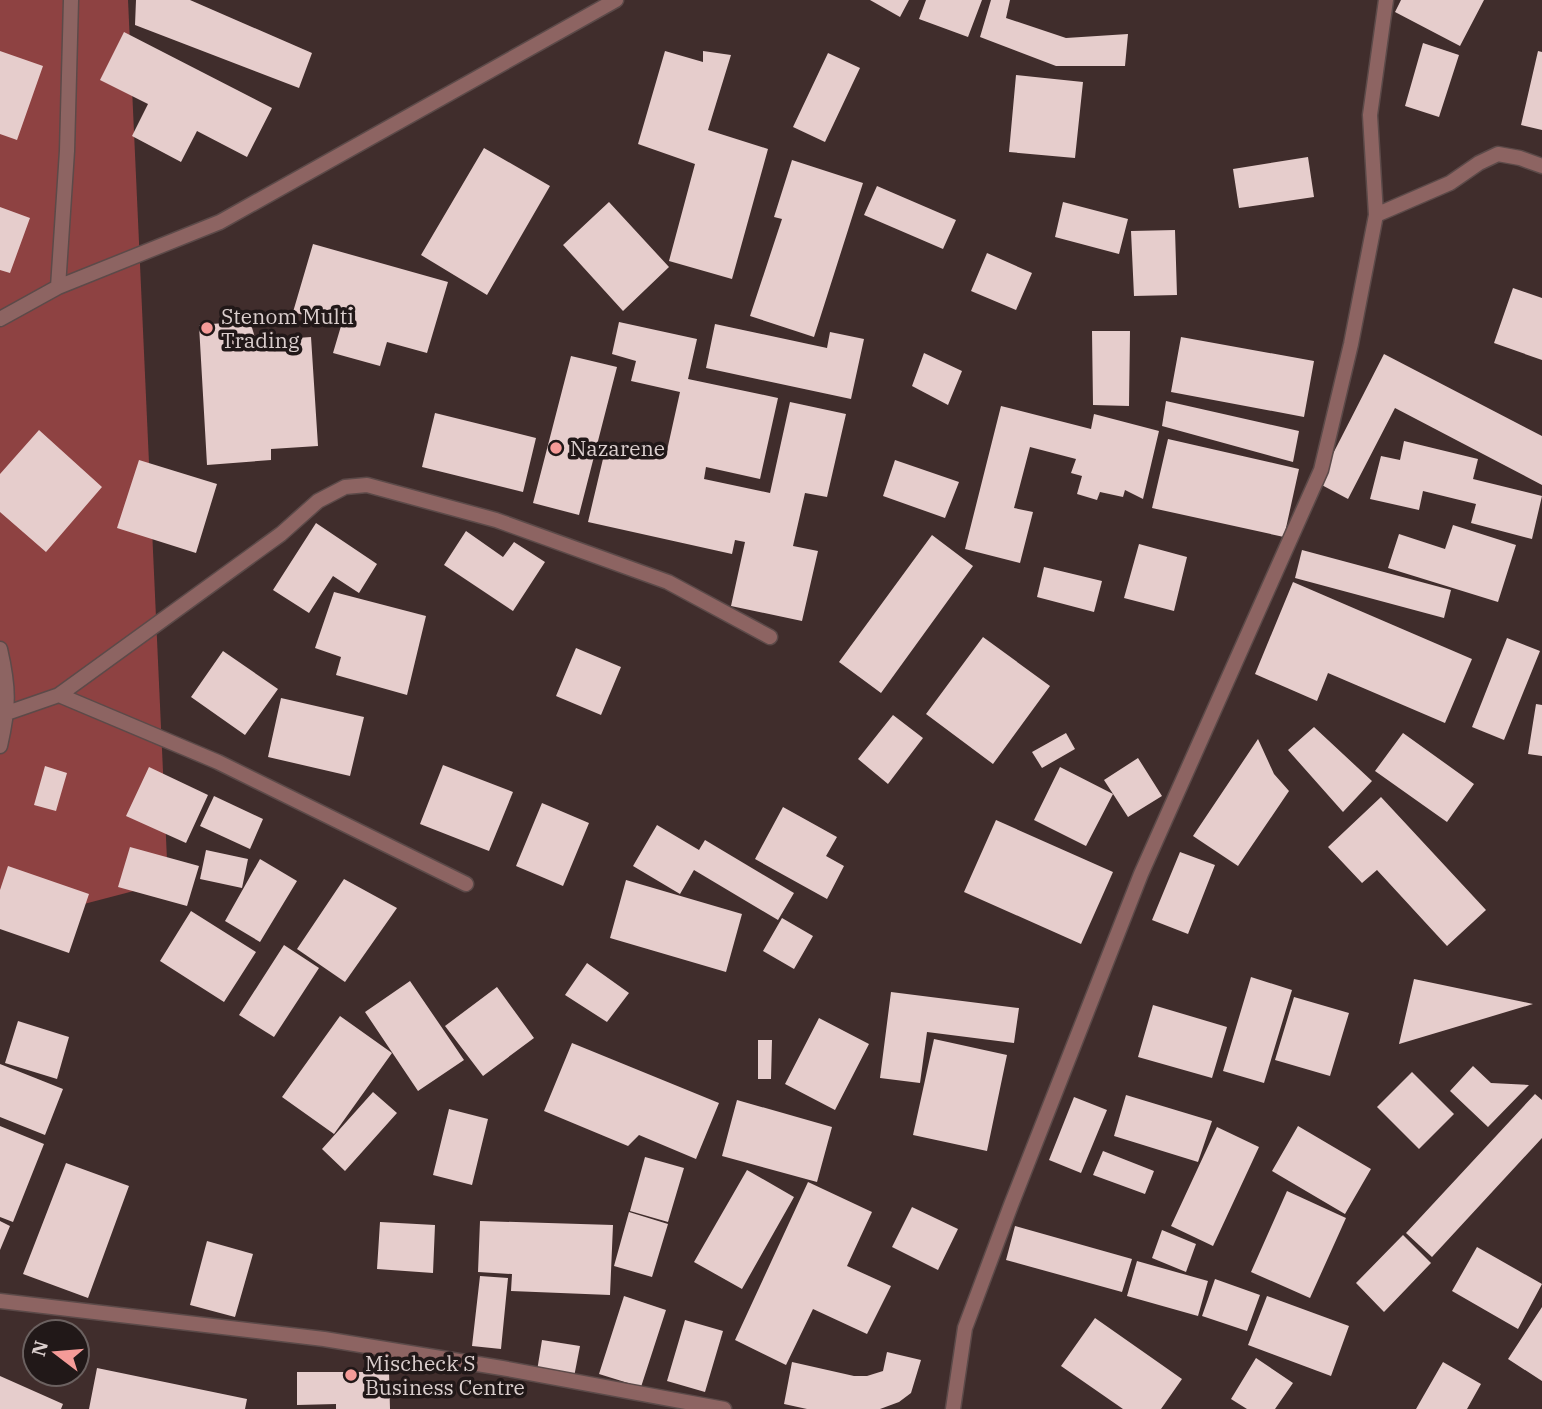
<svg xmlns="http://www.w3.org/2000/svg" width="1542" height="1409" font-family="'IBM Plex Serif',serif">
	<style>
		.green { fill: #8e4242 }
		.building { fill: #e6cdcc }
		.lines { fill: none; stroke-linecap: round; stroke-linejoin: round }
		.minor-casing { stroke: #5c4a49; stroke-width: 17 }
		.minor { stroke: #8d6462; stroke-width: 14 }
		.poi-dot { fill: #f59b98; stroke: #211818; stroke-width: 2.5 }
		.labels { text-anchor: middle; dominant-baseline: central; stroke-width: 7; stroke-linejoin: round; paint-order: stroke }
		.poi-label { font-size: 21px; fill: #dacecd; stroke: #211818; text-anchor: start }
	</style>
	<rect width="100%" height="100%" fill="#402d2c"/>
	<path class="green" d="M0,0H128L168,882L0,926Z"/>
	<path class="building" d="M136,0H190L312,53L299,88L135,25Z
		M870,0H909L900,17Z
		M926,0H982L968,37L919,19Z
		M991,0H1010L1006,18L1066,38L1128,34L1125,66H1056L980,37Z
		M1401,0H1484L1460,46L1395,12Z
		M124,32L272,108L247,157L197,131L181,162L132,136L148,104L100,80Z
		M1423,43L1459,55L1439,117L1405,106Z
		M0,51L43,66L17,140L0,134Z
		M665,51L703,62V51L731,55L708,130L768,149L732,279L669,261L695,164L638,144Z
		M1538,51L1542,52V130L1521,125Z
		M828,53L860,68L825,142L793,127Z
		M1016,75L1083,82L1075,158L1009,152Z
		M484,148L550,186L487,295L421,255Z
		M1308,157L1314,197L1239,208L1233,169Z
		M792,160L863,183L814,337L750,316L782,219L774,217Z
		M877,186L956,220L943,249L864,215Z
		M609,202L669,267L623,311L563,245Z
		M1063,202L1128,219L1119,254L1055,237Z
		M0,207L30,218L10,273L0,270Z
		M1175,230L1177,295L1134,296L1131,231Z
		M313,244L448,282L427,353L387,342L380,366L333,353L341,326L293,312Z
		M987,253L1032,273L1016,310L971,291Z
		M1513,288L1542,298V360L1494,343Z
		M250,321L256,341L311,337L318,446L271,449V460L207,465L199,325Z
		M619,322L697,339L688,379L778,398L760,479L706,467L704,479L770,493L790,402L846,414L827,497L805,493L793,546L818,551L802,621L731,606L745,542L735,540L732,554L588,522L607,442L666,455L680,392L631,381L636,361L612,354Z
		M715,324L827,348L830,332L864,339L851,399L706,368Z
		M1092,331H1130L1129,406L1093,405Z
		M1181,337L1314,361L1304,417L1171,392Z
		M924,353L962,371L948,405L912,386Z
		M1384,354L1542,436V485L1395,408L1348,499L1318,483Z
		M571,356L617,367L579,515L533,503Z
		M1166,401L1299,431L1293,462L1162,426Z
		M1001,406L1091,429L1094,414L1159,431L1143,499L1125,490L1123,497L1100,492L1097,500L1077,494L1082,476L1071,473L1076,459L1030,447L1014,508L1033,512L1020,563L965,549Z
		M435,413L536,438L523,492L422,467Z
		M39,430L102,487L46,552L0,512V474Z
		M1168,439L1299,469L1284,537L1152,508Z
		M1404,441L1478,459L1473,479L1542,496L1532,539L1471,523L1476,504L1423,491L1419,510L1370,499L1381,456L1400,460Z
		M139,460L217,484L196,553L117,528Z
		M895,460L959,482L945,518L883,496Z
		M316,523L377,564L359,593L333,576L309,613L273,590Z
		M1453,525L1516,545L1498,602L1388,568L1399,534L1445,549Z
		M466,531L503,557L514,542L545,562L513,611L444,565Z
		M932,535L973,566L881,693L839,662Z
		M1139,544L1187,557L1174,611L1124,598Z
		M1302,550L1451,590L1444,618L1295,578Z
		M1044,567L1102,581L1094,612L1037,597Z
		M1293,582L1472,659L1445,723L1328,673L1317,701L1255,674Z
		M334,592L426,616L407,695L336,675L341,657L315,648Z
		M983,637L1050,686L993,764L926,714Z
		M1507,638L1540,651L1504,740L1472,727Z
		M576,648L621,667L601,715L556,696Z
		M223,651L278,689L245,735L191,697Z
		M281,698L364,717L350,776L268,757Z
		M1536,704L1542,705V756L1528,754Z
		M893,715L923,738L888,784L858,759Z
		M1314,727L1372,781L1343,812L1288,750Z
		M1066,733L1075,749L1042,768L1032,752Z
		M1403,733L1474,784L1447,822L1375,771Z
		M1258,739L1274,774L1289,791L1238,866L1193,836Z
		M1138,758L1162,796L1128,817L1104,780Z
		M443,765L513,792L489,851L420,824Z
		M45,766L67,773L56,811L34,805Z
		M149,767L208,795L186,843L126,816Z
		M1060,767L1113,794L1086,846L1034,820Z
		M214,796L263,819L250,849L200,826Z
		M1381,797L1486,910L1447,946L1377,870L1362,883L1328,847Z
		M542,803L589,823L563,886L516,866Z
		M783,807L837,837L826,856L844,866L827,899L755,859Z
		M996,820L1113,872L1081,944L964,892Z
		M657,825L699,850L705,840L794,893L778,920L694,870L680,894L633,866Z
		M130,847L199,866L187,906L118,887Z
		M206,850L248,859L242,888L200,879Z
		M1180,852L1215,865L1188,934L1152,920Z
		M260,859L297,881L260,942L225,921Z
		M8,866L89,894L69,953L0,929V890Z
		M344,879L397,908L345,982L297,949Z
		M626,880L742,914L726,972L610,938Z
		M191,911L256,952L224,1002L160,961Z
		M782,918L813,936L794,969L763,951Z
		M284,945L319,968L274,1037L239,1015Z
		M587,963L629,993L607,1022L565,995Z
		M1251,977L1292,990L1264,1083L1223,1071Z
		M1414,979L1533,1004L1399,1044Z
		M410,981L464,1060L418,1091L365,1012Z
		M497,987L534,1038L483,1076L445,1026Z
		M891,992L1019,1008L1014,1043L927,1032L920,1083L880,1078Z
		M1294,997L1349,1013L1330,1076L1275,1060Z
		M1153,1005L1227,1027L1212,1078L1138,1057Z
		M340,1016L392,1053L334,1134L282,1097Z
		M819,1018L869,1044L835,1110L785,1084Z
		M18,1021L69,1037L57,1079L5,1063Z
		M934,1039L1007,1055L987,1151L913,1135Z
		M758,1040H772L771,1079H758Z
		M572,1043L719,1103L696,1159L639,1135L628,1146L544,1111Z
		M0,1064L63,1089L45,1135L0,1117Z
		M1473,1066L1491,1083L1529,1085L1488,1127L1450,1091Z
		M1412,1072L1454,1114L1419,1149L1377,1107Z
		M373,1092L397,1113L345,1171L322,1149Z
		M1535,1094L1542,1100V1138L1432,1257L1406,1233Z
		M1126,1095L1212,1121L1198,1162L1114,1136Z
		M1074,1097L1107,1110L1081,1173L1049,1160Z
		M737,1100L832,1127L817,1182L722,1156Z
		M449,1109L488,1119L472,1185L433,1175Z
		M0,1126L44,1144L13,1222L0,1217Z
		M1298,1126L1371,1169L1345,1214L1272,1171Z
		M1217,1127L1259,1147L1213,1246L1171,1226Z
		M1103,1151L1154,1171L1145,1194L1093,1175Z
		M645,1157L684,1168L668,1222L630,1211Z
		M66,1163L129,1186L88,1298L23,1274Z
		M747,1170L794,1197L742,1289L694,1262Z
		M808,1182L872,1212L847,1266L891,1286L867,1334L813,1309L786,1365L735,1340Z
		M1287,1191L1346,1218L1310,1298L1251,1272Z
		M912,1207L958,1229L938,1270L892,1247Z
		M629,1212L668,1224L652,1277L614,1266Z
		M0,1221L10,1226L0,1250Z
		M480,1221L613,1225L610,1295L511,1291L512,1274L478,1272Z
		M380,1222L435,1225L433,1273L377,1269Z
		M1015,1226L1132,1259L1122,1292L1006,1260Z
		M1162,1230L1196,1244L1186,1272L1152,1258Z
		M1403,1235L1431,1263L1384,1312L1356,1283Z
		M207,1241L253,1254L235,1317L190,1305Z
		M1477,1247L1542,1284L1518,1329L1452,1291Z
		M1137,1261L1208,1281L1198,1316L1127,1296Z
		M480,1276L508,1278L501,1349L472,1346Z
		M1215,1279L1260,1295L1247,1331L1202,1316Z
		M624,1296L666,1310L641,1387L599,1374Z
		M1267,1296L1349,1326L1331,1376L1248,1345Z
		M1542,1307V1381L1508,1359Z
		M1095,1318L1182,1379L1161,1409H1123L1061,1366Z
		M685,1320L723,1331L705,1392L667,1381Z
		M542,1340L580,1346L574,1377L537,1371Z
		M887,1352L921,1360L911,1393L899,1402L880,1409H807L784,1404L792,1362L854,1376H867L883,1371Z
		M1256,1358L1293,1383L1275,1409H1247L1231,1399Z
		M1443,1362L1481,1384L1467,1409H1416Z
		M97,1368L247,1399L245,1409H89Z
		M297,1372H389L390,1409H336V1404L297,1405Z
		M0,1376L63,1404L61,1409H0Z"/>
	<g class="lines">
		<g class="minor-casing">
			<path id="minor" d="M1376,215L1450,183L1479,163L1498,154L1520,158L1542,166
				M58,287L67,151L71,0
				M0,319L58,287L220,222L616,0
				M0,649C9,688 9,707 0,746
				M59,695L218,762L466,884
				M7,713L59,695L281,534L318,501L345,487L367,485L496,520L668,582L770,637
				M0,1301L324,1339L502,1368L724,1409
				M953,1409L965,1328L1011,1205L1141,874L1321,470L1351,344L1376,215L1370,115L1386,0"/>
		</g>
		<use href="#minor" class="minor"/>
	</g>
	<g class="poi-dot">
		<circle cx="207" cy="328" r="7"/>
		<circle cx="556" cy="448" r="7"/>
		<circle cx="351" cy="1375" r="7"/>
	</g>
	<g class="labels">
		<g class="poi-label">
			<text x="221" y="316">Stenom Multi<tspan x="221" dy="24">Trading</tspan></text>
			<text x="570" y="448">Nazarene</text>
			<text x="365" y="1363">Mischeck S<tspan x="365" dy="24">Business Centre</tspan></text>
		</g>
	</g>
	<g transform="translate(56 1353) rotate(286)"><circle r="33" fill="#211818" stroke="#6b6160" stroke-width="2"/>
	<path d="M0-5L12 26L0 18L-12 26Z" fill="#f59b98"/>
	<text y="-10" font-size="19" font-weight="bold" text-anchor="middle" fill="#dacecd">N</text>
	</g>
</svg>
